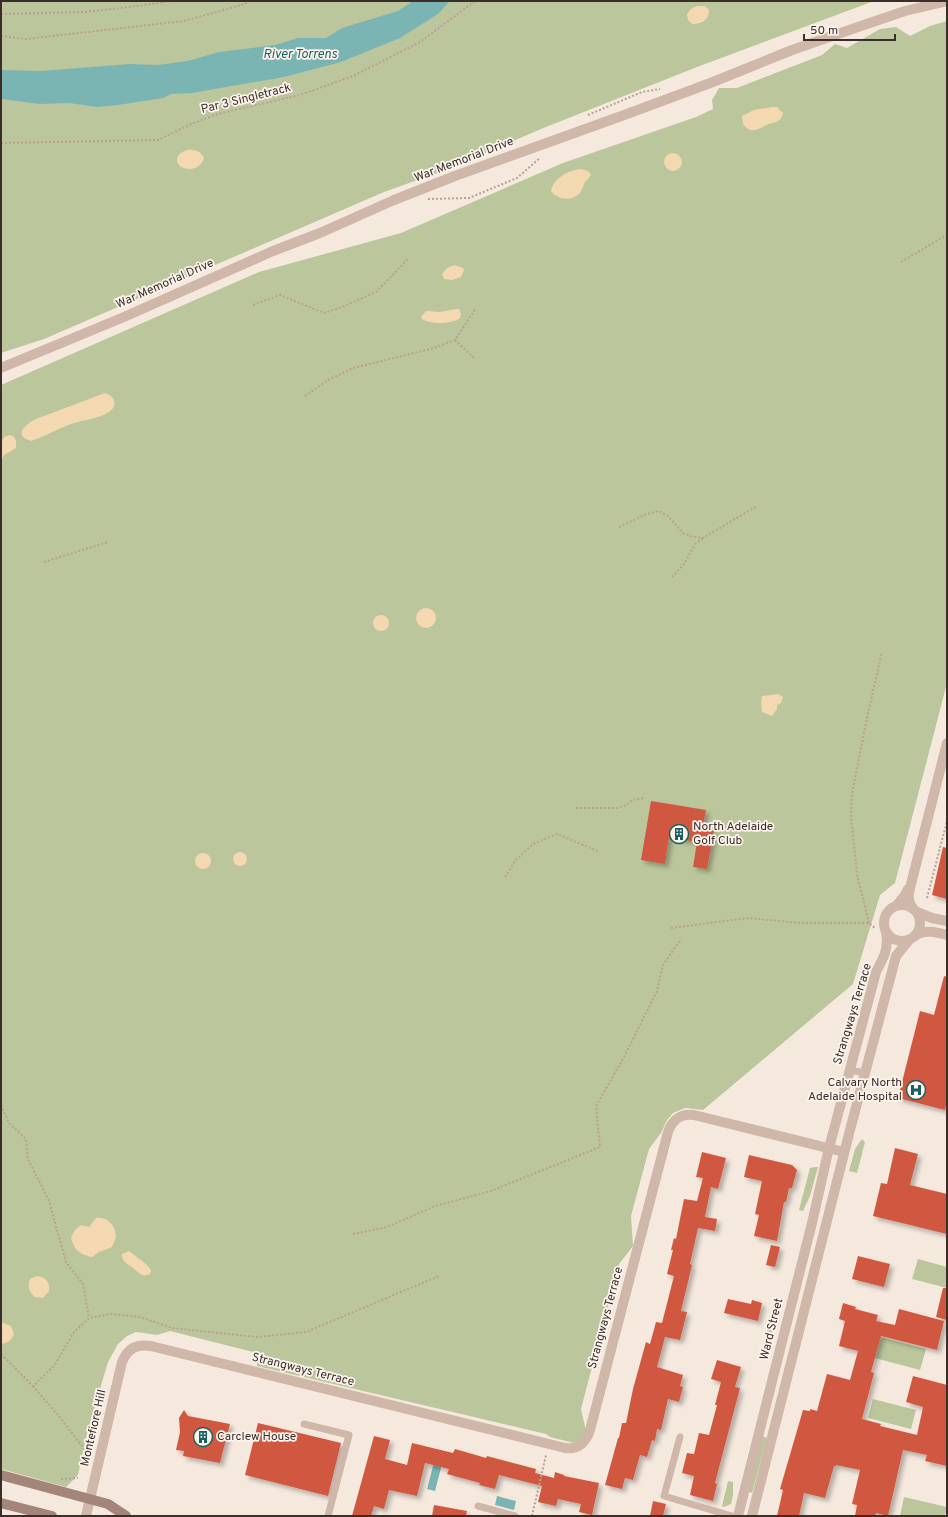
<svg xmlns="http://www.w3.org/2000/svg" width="948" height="1517" font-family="Overpass,sans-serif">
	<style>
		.green { fill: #bbc69c }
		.sand { fill: #f3d8b2 }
		.water { fill: #7ab5b3 }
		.building { fill: #d15840; filter: url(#shadow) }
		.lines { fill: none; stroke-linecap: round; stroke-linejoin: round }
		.path { stroke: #bba192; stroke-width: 2; stroke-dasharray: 2 2; stroke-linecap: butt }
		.service { stroke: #cfb7a9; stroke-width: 7 }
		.minor { stroke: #cfb7a9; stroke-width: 10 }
		.tertiary { stroke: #cfb7a9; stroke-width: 10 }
		.secondary { stroke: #a38579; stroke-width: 10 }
		.labels { text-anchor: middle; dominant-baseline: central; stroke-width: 3.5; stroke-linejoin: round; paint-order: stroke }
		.street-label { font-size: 12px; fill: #3b2d29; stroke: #fcf3ec }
		.poi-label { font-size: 12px; fill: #3b2d29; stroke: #fcf3ec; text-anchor: start }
		.water-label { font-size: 13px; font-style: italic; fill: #1a6261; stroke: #fcf3ec }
	</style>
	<defs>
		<filter id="shadow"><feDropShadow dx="3.5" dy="3.5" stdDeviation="2" flood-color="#0004"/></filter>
	</defs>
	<rect width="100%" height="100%" fill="#f5e9de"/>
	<path class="green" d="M1,1H874L697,67L541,129L451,168L384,192L44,339L1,353Z
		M947,21V683L895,883L880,895L853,984L703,1110L685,1108L673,1113L667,1120L661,1133L649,1149L631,1216L633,1246L619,1264L581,1409L586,1431L582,1440L574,1443L550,1437L546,1434L257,1366V1353L170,1331L157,1335L136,1332L127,1336L118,1344L108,1362L87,1433L78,1475L66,1487L1,1469V385L259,272L401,233L563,163L696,117L713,109L712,100L719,88H737L822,55L835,44L847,48L880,29L896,27L910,36L930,26Z
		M862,1139L865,1142L857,1173L849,1171L855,1149Z
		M815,1167H818L810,1196L803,1211L799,1210L810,1168Z
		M918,1259L947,1267V1288L912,1279Z
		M773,1309L778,1310L765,1356L761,1355Z
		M880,1337L926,1349L920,1370L875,1358Z
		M873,1399L916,1410L911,1429L868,1418Z
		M762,1436L767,1438L752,1493L747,1491Z
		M728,1481L733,1482V1495L731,1504L724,1507L722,1506Z
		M904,1497L947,1507L945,1516H900Z"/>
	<path class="sand" d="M697,6H705L709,10C709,20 702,24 692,24L688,20L687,14L691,9Z
		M772,107H777L783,113C781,122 776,122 769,124C759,128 752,136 743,124L742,116L754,110Z
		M187,150C194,149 201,151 204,158C201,169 190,171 181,167C173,160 178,153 187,150Z
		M664 162a9 9 0 1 1 18 0a9 9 0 1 1-18 0Z
		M580,169C585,170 588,170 591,175C589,178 587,180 585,182C583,186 582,191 579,194C571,202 556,199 551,191C554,178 567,171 580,169Z
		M454,265L463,268L464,270L461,277L452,280L444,279L442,274L447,268Z
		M456,309H459L461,314L460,318C453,324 430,325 422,319L421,317L426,311L440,312Z
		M105,393C109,394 112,396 114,401C119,416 84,420 74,423C59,428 46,436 31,441C12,435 26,424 36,419Z
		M10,435L14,437L16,441V448L4,455L1,462V444L4,437Z
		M416 618a10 10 0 1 1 20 0a10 10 0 1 1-20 0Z
		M373 623a8 8 0 1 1 16 0a8 8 0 1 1-16 0Z
		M778,694L783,697L781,703L777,705V709L772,716L762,712L761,703L762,696Z
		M233 859a7 7 0 1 1 14 0a7 7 0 1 1-14 0Z
		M195 861a8 8 0 1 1 16 0a8 8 0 1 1-16 0Z
		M96,1218C108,1216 116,1226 116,1238C115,1240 113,1244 112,1247L99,1252L92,1257C79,1254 75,1251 71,1238L75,1230L81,1225L89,1227Z
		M129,1251L146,1264L151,1270L150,1274C142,1278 139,1273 133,1268C127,1263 122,1263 122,1254Z
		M37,1276C46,1277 50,1282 49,1291L43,1298L35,1297C29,1292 27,1286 30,1279Z
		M1,1322L11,1326L14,1334C12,1340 8,1343 1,1344Z"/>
	<path class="water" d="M413,1H450L438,14L400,38L341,62L284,77L192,93L171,94L163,98L118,105L97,107L69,103L40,104L1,99V70L41,71L130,64L158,65L188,61L219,52L275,45L298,38H326L342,28L398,11Z
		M434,1462L442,1464L435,1491L427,1489Z
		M497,1496L516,1501L514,1510L495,1505Z"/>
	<path class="building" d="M651,801L706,810L702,829L714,831L707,869L693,867L697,842L669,837L665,864L641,860Z
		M943,847L947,848V899L932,895Z
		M944,976L947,977V1100L945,1110L898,1098L920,1011L934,1015Z
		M895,1148L918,1154L910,1185L947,1194V1234L873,1216L881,1183L887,1184Z
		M702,1152L726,1158L718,1189L711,1187L705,1217L717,1219L715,1231L698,1228L690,1264L692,1265L681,1311L687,1312L680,1340L665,1337L657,1367L683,1375L680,1386L683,1387L679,1402L668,1399L661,1430L657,1429L655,1441L652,1440L647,1457L640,1455L633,1480L625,1478L622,1489L605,1485L618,1438H619L622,1423H626L633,1389L646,1342L650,1344L656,1322L662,1323L674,1276L667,1274L673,1250H671L674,1238L676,1239L684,1199L697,1201L703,1178L696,1177Z
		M749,1155L792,1165L797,1170L792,1188H789L786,1202H784L777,1241L754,1236L759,1215L755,1214L762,1181L744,1177Z
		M771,1245L780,1247L775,1267L766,1265Z
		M858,1256L890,1264L884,1287L852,1279Z
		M943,1288H947V1320L936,1317Z
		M728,1299L751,1304L752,1300L762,1303L758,1321L724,1313Z
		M843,1303L856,1307L855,1309L878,1315L876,1321L895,1325L899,1309L944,1321L937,1350L881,1336L871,1372L874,1373L862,1419L881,1424L880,1426L917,1435L923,1407L906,1402L913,1376L947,1385V1466L925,1461L927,1455L903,1450L888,1516L876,1513L875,1516H855L857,1505L852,1504L860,1470L836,1465V1466H834L825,1498L804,1493L799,1516H777L783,1490L780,1489L803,1410L810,1411V1409L817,1411L827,1374L850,1380L858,1351L839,1346L845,1321L839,1319Z
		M717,1360L741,1367L735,1387L740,1388L715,1483L717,1484L713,1501L690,1495L694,1476L682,1473L687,1453L694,1454L699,1433L709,1435L717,1405H715L721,1382L711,1379Z
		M184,1410L188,1416L230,1424L220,1463L183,1456L184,1451L176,1450L180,1432L179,1418Z
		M258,1423L341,1443L328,1496L245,1475Z
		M374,1436L390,1440L385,1459L407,1465L412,1443L453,1453L455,1449L486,1458L487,1456L536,1469L535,1473L554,1478L555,1472L564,1475V1476L599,1483L592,1515L579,1512L581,1504L558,1499L556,1506L538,1502L542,1486L499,1475L495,1489L479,1485L480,1483L447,1474L449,1469L425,1463L417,1496L389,1490L384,1509L374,1506L371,1516H352Z
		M653,1501L666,1504L663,1516H650Z
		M434,1505L467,1511L466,1516H432Z"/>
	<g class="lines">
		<path class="path" d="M1,14L84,12L130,7L172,1
			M1,36L26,39L184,21L245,4L249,1
			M588,115L642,92L660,89
			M1,143L158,140L191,124L218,114L300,95L353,76L420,42L475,1
			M428,199L469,198L517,178L540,158
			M901,262L947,235
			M253,305L280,295L324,313L342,307L376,292L409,258
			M455,340L475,359
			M305,396L328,380L353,368L434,348L455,340L476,308
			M619,527L647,514L659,511L668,516L683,533L691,536L703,538L757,506
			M44,562L108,542
			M672,577L684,564L695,544L703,538
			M576,808H618L627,805L632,800L645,798
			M505,877L515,861L533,844L557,834L600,852
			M927,898L947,821
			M869,923L857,874L851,817L852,794L868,713L882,652
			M671,928L748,918L801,923H869L876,929
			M1,1105L9,1123L26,1139L28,1159L49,1201L66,1262L83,1284L89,1318
			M353,1234L387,1227L435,1206L491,1191L600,1147L596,1106L624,1057L657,991L663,965L681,939
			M1,1354L33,1386L54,1366L74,1332L89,1318L111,1314L140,1317L172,1328L257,1337L306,1332L439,1276
			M33,1386L57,1414L89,1455
			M61,1479L78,1478
			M532,1516L546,1455"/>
		<path class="service" d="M849,1070L865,1073
			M304,1424L349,1435L328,1516
			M680,1437L664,1496L732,1516
			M478,1506L515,1516"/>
		<path class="minor" d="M897,905L905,895L908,889
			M912,907C907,900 909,892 911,884L947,743
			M917,912L932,918L947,921
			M915,936C924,929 936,932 947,935
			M86,1516L122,1362C128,1348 136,1344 151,1346L565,1448C579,1450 586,1442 590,1430L668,1132C672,1120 681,1113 694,1115L844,1152"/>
		<path class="tertiary" d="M1,368L124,317L273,251L320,233L394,200L455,176L627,114L713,82L792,50L855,28L905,11L947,1
			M884 923a18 18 0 1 1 36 0a18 18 0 1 1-36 0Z
			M738,1516L812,1223L829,1148L876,972C884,957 889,948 886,932
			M752,1516L850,1130L896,956L909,940"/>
		<path class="secondary" d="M1,1475L108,1504L126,1516
			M1,1503L52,1516"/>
	</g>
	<defs>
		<g id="building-ring" transform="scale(1)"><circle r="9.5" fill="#fcf3ec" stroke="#1a6261" stroke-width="1.5"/><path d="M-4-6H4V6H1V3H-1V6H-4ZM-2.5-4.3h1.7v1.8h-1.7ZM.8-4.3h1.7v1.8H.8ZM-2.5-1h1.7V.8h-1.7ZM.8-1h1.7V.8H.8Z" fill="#1a6261"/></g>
		<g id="hospital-ring" transform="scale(1)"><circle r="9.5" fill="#fcf3ec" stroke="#1a6261" stroke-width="1.5"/><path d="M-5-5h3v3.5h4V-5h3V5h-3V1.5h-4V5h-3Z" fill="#1a6261"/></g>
	</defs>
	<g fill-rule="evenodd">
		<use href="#building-ring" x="679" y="834"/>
		<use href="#hospital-ring" x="916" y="1090"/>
		<use href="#building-ring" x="203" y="1437"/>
	</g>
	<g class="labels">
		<g class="street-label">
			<text transform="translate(246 99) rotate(-14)">Par 3 Singletrack</text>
			<text transform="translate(464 160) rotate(-21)">War Memorial Drive</text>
			<text transform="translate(165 284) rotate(-24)">War Memorial Drive</text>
			<text transform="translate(853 1014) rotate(-73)">Strangways Terrace</text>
			<text transform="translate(606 1318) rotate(-75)">Strangways Terrace</text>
			<text transform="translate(772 1329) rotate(-76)">Ward Street</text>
			<text transform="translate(303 1370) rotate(14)">Strangways Terrace</text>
			<text transform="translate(94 1428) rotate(-77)">Montefiore Hill</text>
		</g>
		<g class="poi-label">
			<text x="693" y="827">North Adelaide<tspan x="693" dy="14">Golf Club</tspan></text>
			<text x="902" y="1083" text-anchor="end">Calvary North<tspan x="902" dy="14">Adelaide Hospital</tspan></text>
			<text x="217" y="1437">Carclew House</text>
		</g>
		<g class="water-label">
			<text x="300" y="55">River Torrens</text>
		</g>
	</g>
	<rect width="948" height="1517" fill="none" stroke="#3b2d29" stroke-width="4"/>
	<path d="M804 34v6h91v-6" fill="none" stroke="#3b2d29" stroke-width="2"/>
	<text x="810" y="34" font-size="12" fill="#3b2d29" stroke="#fcf3ec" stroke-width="3" paint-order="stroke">50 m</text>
</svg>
